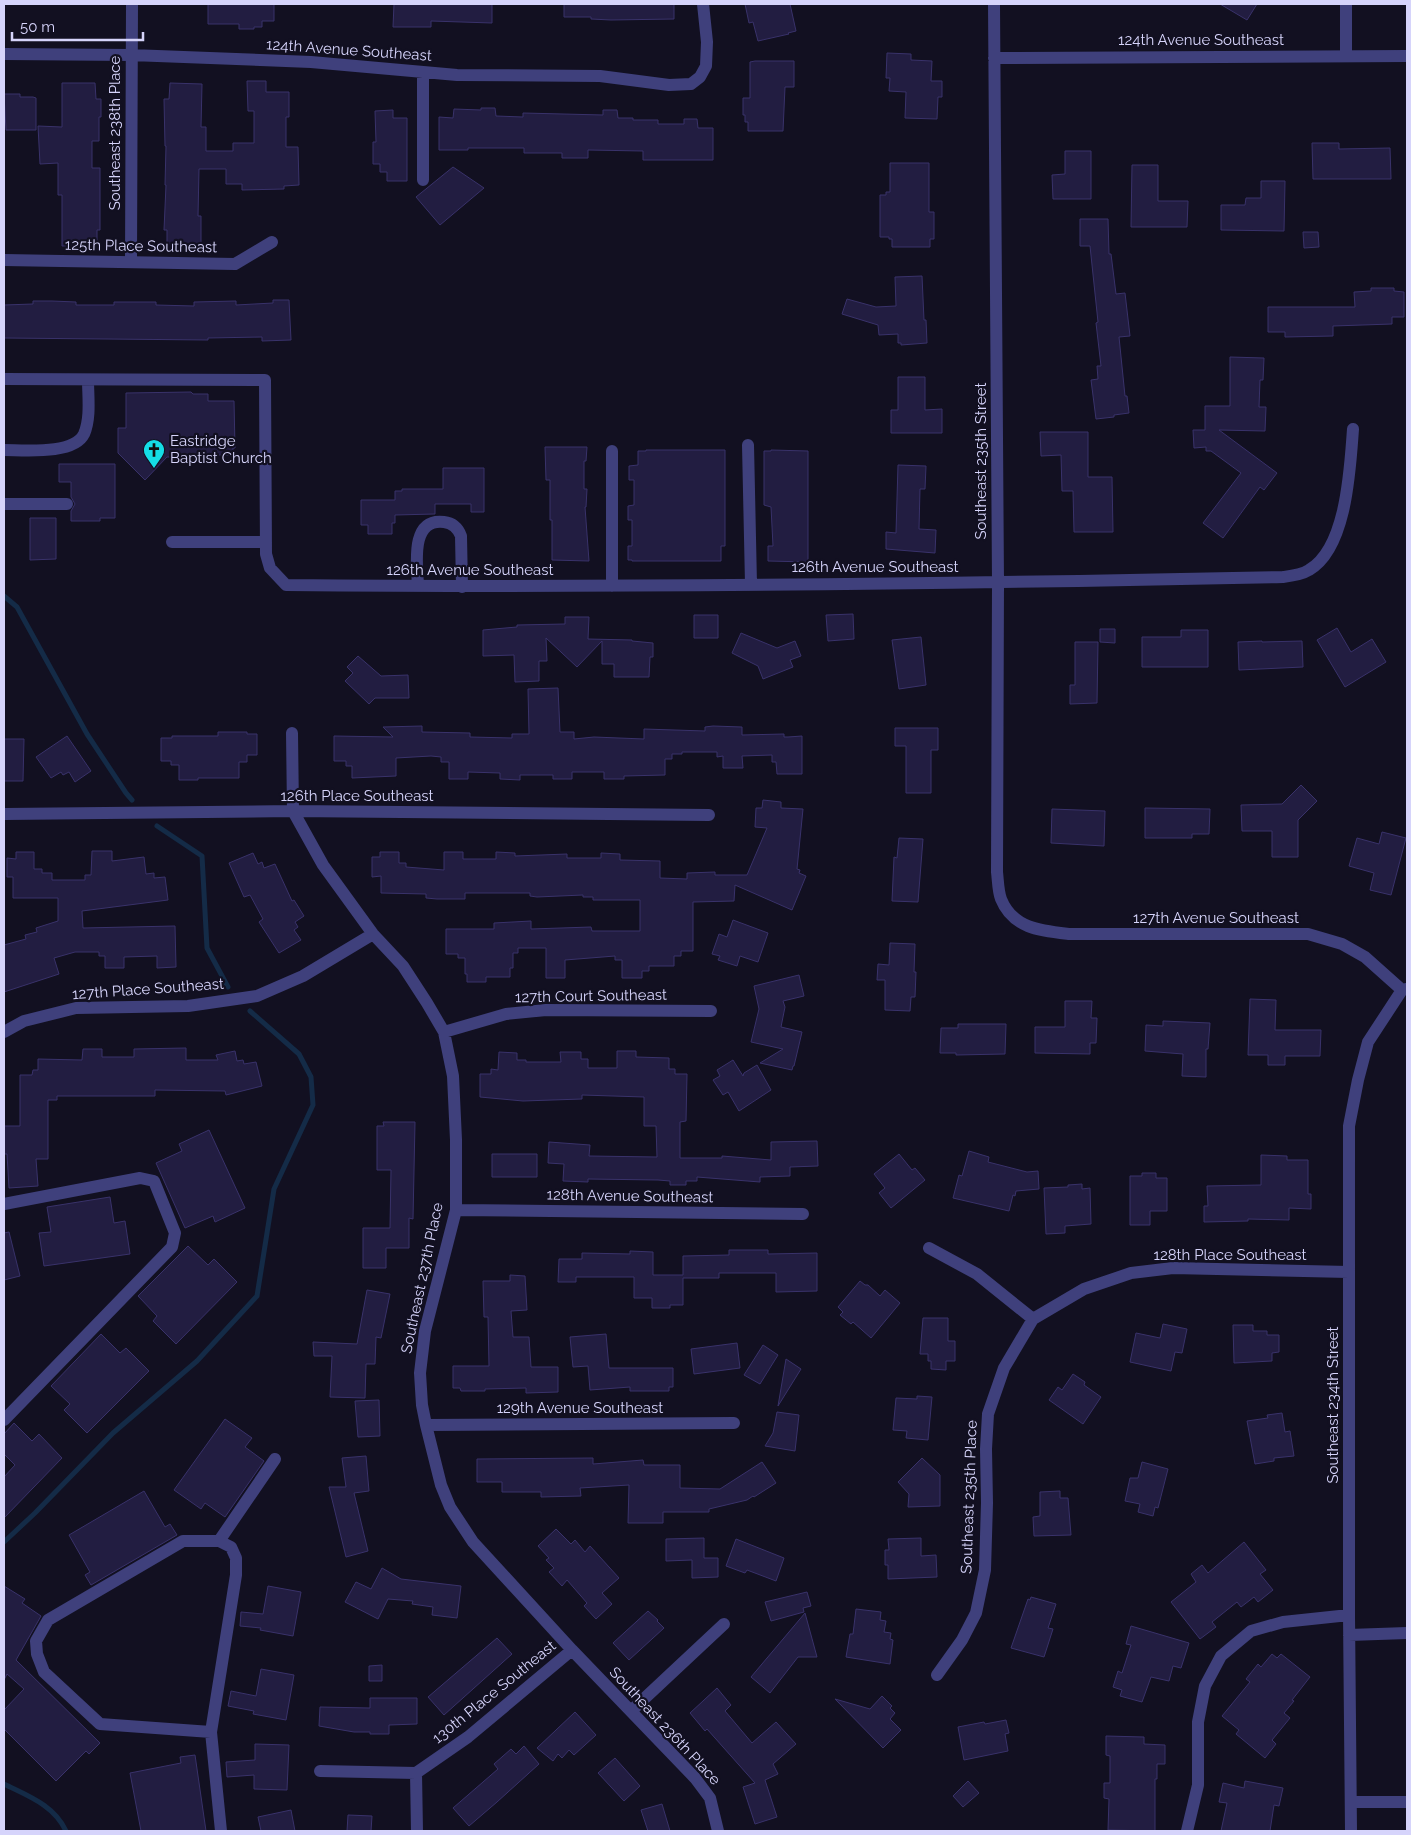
<svg xmlns="http://www.w3.org/2000/svg" width="1411" height="1835" font-family="Raleway,sans-serif">
	<style>
		.lines { fill: none; stroke-linecap: round; stroke-linejoin: round }
		.stream { stroke: #142b47; stroke-width: 5 }
		.building { fill: #221d41; stroke: #39326a }
		.minor { stroke: #3f407c; stroke-width: 12 }
		.labels { text-anchor: middle; dominant-baseline: central; stroke-width: 4.5; stroke-linejoin: round; paint-order: stroke }
		.street-label { font-size: 15px; fill: #d6d4fb; stroke: #121021 }
		.poi-label { font-size: 15px; fill: #d6d4fb; stroke: #121021; text-anchor: start }
	</style>
	<rect width="100%" height="100%" fill="#121021"/>
	<g class="lines">
		<path class="stream" d="M4,596L17,607L87,734L126,793L132,800
			M157,826L202,856L207,948L228,987
			M4,1542L35,1513L113,1433L197,1361L257,1296L274,1189L313,1105L311,1077L299,1054L250,1011
			M4,1784C28,1796 54,1805 66,1831"/>
	</g>
	<path class="building" d="M208,4H274V21H262V27H254V29H239V24H208Z
		M394,4H492V23L431,21V27H393Z
		M564,4H674V19L611,20L591,19V17H564Z
		M745,4H790L796,31L788,33L789,34L758,41L753,22L749,23Z
		M1220,4H1257L1247,20Z
		M887,53L911,54V60L932,61L931,81H942V97H938L937,119L905,118L906,92L889,91L890,78H886Z
		M755,61H794V87H785L783,131H748V122H745V115H743V98H750V62Z
		M247,81H266V92H289V117H286V147H298L299,185L284,186V189L242,190V184H226V169H199L198,216H201V246H172L167,242V230H164L166,185H165L166,146H165L164,99H169L170,83L202,84L201,127H206V151H233V143H254V111H248Z
		M62,83H95L96,99H101V117H99V141H92V168H100V230H97V245L62,246V195H58V163L40,164L38,126L62,127Z
		M4,94H20V97H33L36,98V130H6Z
		M481,108H495L496,116L523,117V113L603,115V110H617L618,118H633V120H658V124H684V119H697L698,128H713V160H643V151L588,150V158H562V153H524V148H468V150H439V117L453,118L454,109L481,110Z
		M393,110V118H407V181H387V172H380V164H373V142H376L375,111Z
		M1312,143H1339V149L1390,148L1391,179H1313Z
		M1065,151H1091V199H1053L1052,175L1065,174Z
		M890,163H929V212H934V239H930V247H892V239H889V237H880V195H886V192H890Z
		M1132,165H1158V201H1188L1187,227H1131Z
		M453,167L484,188L440,225L416,197Z
		M1261,181H1285L1284,231L1221,230V205H1245L1246,198H1261Z
		M1080,219H1108L1109,254H1111L1116,294L1125,293L1130,336L1119,337L1125,396H1127L1129,413L1114,415V417L1096,419L1091,380L1098,379L1097,366H1101L1096,323L1098,322L1090,246H1080Z
		M1303,232H1318L1319,247L1304,248Z
		M922,276L924,320H926L927,343L901,345V343H898V334L879,335L878,325L842,314L847,299L876,307L896,306L895,277Z
		M1371,288H1394V291L1404,292V317H1392V324L1333,326V336L1285,337V332H1268V307H1355L1354,292L1371,291Z
		M273,300H289L291,340L262,341V337L208,338V340L4,338V305L33,304V301H52L76,302V305H114V302H156V305L194,306V302L236,301V305L273,303Z
		M1230,357L1264,358L1263,380H1260L1259,407H1266L1265,431L1219,430L1277,473L1264,490L1260,487L1223,538L1203,523L1241,473L1211,451H1206V447L1194,448L1193,430H1205V406H1230Z
		M898,377H925V410L942,409V433H891V410H898Z
		M191,392L193,394H208V401H234L235,448H233V455H214V457H167L145,480L118,453V428H126V393Z
		M1040,432H1088V477H1112L1113,532H1074L1073,491H1062L1061,455L1041,456Z
		M545,447H587L586,461H584V489H587L586,507H585L589,561L552,560V520H550V480H546Z
		M646,450H725V546H721V561H632V560H628V546H632V520H628V506L634,505V480H629V466L638,465V451H646Z
		M771,450L808,451V562L768,561V546H773L771,507L764,505V451H771Z
		M59,464H115V518H100V521H71V511L75,504L71,497V482H59Z
		M898,465L926,466L925,489H920L919,529L936,530L935,553L886,549V532L896,533Z
		M443,468H484V512H471V504H435V514L395,515V523H392V534H368V525H361V500H395V491H402V489H443Z
		M30,518H56V559L30,560Z
		M853,614L854,639L828,641L826,615Z
		M694,615H718V638H694Z
		M565,617H589L588,639L632,640V641L653,643V657H650L649,677H614V664H602V641L577,667L546,638L547,661H539V681L515,682L514,655L483,656V630L517,627V625L565,624Z
		M1337,628L1351,652L1372,639L1386,662L1345,687L1317,640Z
		M1100,629H1115V643L1100,642Z
		M1181,630H1208V667H1142V637H1181Z
		M741,633L777,648L795,641L801,656L790,660L793,667L763,679L758,666L732,653Z
		M921,637L926,685L899,689L892,640Z
		M1262,641V642L1302,641L1303,667L1239,670L1238,642Z
		M1075,642H1098L1097,703L1070,704V685H1075Z
		M358,656L381,676L408,675L409,698H375L369,704L345,681L353,673L347,667Z
		M558,688L560,732H574V739L594,737L644,739V729L705,731V727L713,726L742,727V735L784,734V737H788L802,736V774H777L776,762H772V755L742,756L743,768H723V756L717,757V752H682V754H672V759H665V775L624,776V779H604V772H572V779H553V775H520V780L500,779V773L468,772V779H449V762H441V757L431,756L396,758V776L352,778V766H346V761H334V736L393,737L383,727L422,726V732L470,733V737L512,738V734H529L528,689Z
		M895,728H938V750H931V793H906V746H895Z
		M218,732H247V734H257V755H247V762H239V778H198V780H179V765H171V761H161V738H172V736H218Z
		M67,736L91,771L75,782L69,772L63,775L61,772L51,778L36,757Z
		M4,739H24L23,781H4Z
		M1301,785L1317,801L1298,820V857H1272V831H1242L1241,805L1282,804Z
		M763,800L781,802V808L803,809L797,869L800,870L799,873L806,876L792,910L735,885L734,901L693,902V951H681V956H674V966H649V971H642V978H622V960H615V956L565,960V978H546V948H518V953H513V968H510V977H486V982H467V974H465V958H458V954H446V929H494V923L531,921V929L591,927L592,931H640V900H593V897H583V895L537,897L530,896V893H465V899H437L426,898V894L381,893V876L372,877V857H380V852H399V863H406V867L444,870V852H463V859H496V852L515,853V856L567,854V858H601V853L620,854V860L660,861V878L687,879V873L715,872V875H747L767,828L755,827L756,808H762Z
		M1145,808L1210,809L1209,834H1192V838H1145Z
		M1052,809L1105,811L1104,846L1051,843Z
		M1382,832L1406,838L1391,895L1370,890L1374,873L1349,866L1357,838L1379,844Z
		M899,838L923,839L918,902L892,901L894,857L897,858Z
		M92,851H112V861L144,857L146,874L154,873V878L165,877L168,900L82,911L83,928L175,926L176,967L157,968V956L124,957V968H105V956H99V952H75L54,958L59,974L4,992V945L26,939L25,935L37,932L36,928L58,921V898H13V877H7V858L16,859V852H34V869H42V873H52V880H85V875H91Z
		M253,853L258,864L262,862L264,868L275,864L292,901L294,900L304,916L295,922L298,927L294,930L301,940L279,953L259,922L263,919L250,895L244,897L229,863Z
		M733,920L768,933L758,962L740,956L737,966L718,960L720,956L712,954L719,934L727,937Z
		M890,943L915,944L914,972H916L915,997H911L910,1011L885,1010V980H877L878,964L889,965Z
		M799,975L804,996L783,1001L785,1007L781,1027L802,1032L794,1066H793L792,1070L760,1063L783,1049L751,1042L759,1009L754,986Z
		M1250,999L1276,1000L1275,1030H1321L1320,1056H1285V1065H1268V1055H1248Z
		M1065,1001H1092L1091,1018H1097L1096,1043H1090V1054L1035,1053V1027H1065Z
		M1163,1021L1210,1023L1208,1049H1206V1077L1182,1076L1183,1054L1145,1051L1146,1025L1163,1026Z
		M958,1024H1006L1005,1054L956,1055V1053H940L941,1028H958Z
		M186,1048V1060H218L216,1055L235,1051L237,1061L243,1060L244,1064L256,1062L262,1086L226,1095L225,1091L155,1090V1096H57V1100H48V1159H36L38,1186L9,1188L7,1154H4V1126H20V1075H32L33,1070H38V1059L82,1060L83,1049H102V1057H134V1049Z
		M617,1051H636V1057L669,1058V1069H675V1074H687L686,1121L680,1122V1158H722V1156L771,1160V1142L817,1141L818,1166L790,1167V1176L760,1177V1182L697,1177V1181H686V1185H670V1181L658,1180L588,1179V1182L563,1181L564,1164L548,1163L549,1142L590,1145L589,1156L657,1157L656,1126H644V1097L582,1095V1099L523,1101L480,1097V1074H491V1069L498,1070L499,1052L517,1053V1060H526V1062H561L560,1052H581V1059H588V1068H617Z
		M733,1060L743,1076L744,1073L757,1065L771,1090L739,1111L728,1092L723,1095L713,1080L720,1076L717,1070Z
		M383,1122H415L413,1219L409,1218V1248H386V1268H363V1228H390L391,1170H377V1126H384Z
		M209,1130L245,1208L215,1222L213,1216L185,1228L156,1163L182,1151L179,1144Z
		M969,1151L989,1157L988,1162L1027,1172L1038,1171L1039,1189L1016,1191L1015,1196L1013,1195L1009,1211L953,1198L959,1175L962,1176Z
		M492,1154H537V1177H492Z
		M899,1154L912,1170L915,1168L925,1180L891,1208L879,1193L885,1188L874,1174Z
		M1261,1155L1287,1156V1160H1308V1194H1311V1209L1289,1208V1220L1248,1219V1221L1204,1222V1206H1208L1207,1186L1261,1185Z
		M1142,1173H1156V1178H1167V1211H1150V1225H1130V1176H1142Z
		M1082,1184V1189L1090,1188L1091,1224L1065,1226V1233L1046,1234L1044,1188L1068,1187V1185Z
		M110,1197L114,1223L125,1221L130,1254L44,1266L39,1233L51,1232L47,1207Z
		M9,1232L20,1276L4,1280V1233Z
		M188,1246L208,1265L214,1259L237,1282L176,1344L153,1321L157,1316L138,1296Z
		M729,1250H768V1254L817,1253V1291L776,1292V1273H719V1278H683V1305H670V1308H652V1298H634V1277H576V1282H558L559,1259H582V1253L630,1254V1251L653,1252V1275H683V1256L729,1255Z
		M510,1275L525,1276L527,1310L511,1311L513,1337H529L531,1367H558V1392L526,1393V1388L485,1389V1391H461L460,1388H453V1366H489L488,1317H484L483,1281H510Z
		M860,1281L865,1285H868L880,1296L885,1290L900,1303L871,1338L853,1322L851,1324L840,1315L843,1312L838,1307Z
		M367,1290L390,1294L381,1338L376,1337L375,1364H366L365,1398L330,1397L332,1356H314L313,1342L357,1344Z
		M923,1318H948V1341H955V1361H946V1370L931,1369V1361H928V1354H920Z
		M1163,1324L1187,1329L1182,1353L1175,1352L1171,1371L1130,1362L1136,1333L1160,1338Z
		M1233,1325H1253V1331H1267V1335H1279V1352L1272,1353V1361L1234,1363Z
		M101,1334L120,1353L126,1348L149,1371L87,1433L64,1410L70,1404L51,1386Z
		M606,1334L609,1368H673V1387H669V1391H630V1387L590,1390L588,1366L573,1367L570,1337Z
		M737,1343L740,1368L694,1374L691,1349Z
		M763,1345L778,1355L760,1384L744,1375Z
		M786,1359L801,1369L778,1406Z
		M1073,1374L1085,1382L1084,1385L1101,1397L1083,1424L1049,1400L1058,1387L1062,1390Z
		M917,1396L932,1397L928,1440L906,1438L907,1431L893,1430L896,1398L917,1399Z
		M379,1400L380,1436L358,1437L355,1401Z
		M777,1412L799,1415L795,1451L765,1446L773,1433Z
		M1282,1413L1285,1432L1290,1431L1294,1456L1274,1458V1461L1255,1464L1247,1421L1268,1418L1267,1415Z
		M225,1419L252,1438L245,1447L264,1461L225,1517L205,1503L201,1509L174,1490Z
		M14,1423L32,1441L39,1434L62,1458L4,1518V1477L15,1465L4,1454V1434Z
		M366,1456L369,1491L354,1493L368,1551L346,1557L329,1487H346L342,1458Z
		M593,1458V1464L643,1460L644,1465H680V1488L720,1489L762,1462L776,1483L754,1497L753,1496L747,1500L709,1509V1512H663V1523H628L629,1485L580,1488L581,1496L541,1497V1492H502V1482H477V1459Z
		M922,1458L940,1475V1506L908,1507L909,1494L898,1482Z
		M1142,1462L1168,1469L1158,1508L1155,1507L1153,1516L1138,1512L1140,1504L1125,1501L1130,1478H1138Z
		M144,1491L165,1527L170,1524L177,1535L91,1585L85,1575L90,1572L69,1535Z
		M1060,1491V1498H1068L1071,1535L1034,1536L1033,1517L1040,1516V1492Z
		M556,1529L571,1544L575,1540L585,1552L590,1546L619,1578L602,1593L612,1604L596,1619L584,1606L587,1603L567,1580L562,1586L549,1572L554,1568L546,1560L549,1558L538,1546Z
		M704,1538V1558H718V1577L692,1578V1560L666,1561V1539Z
		M921,1538V1556L936,1555L937,1577L888,1579V1565H885V1550H889L888,1539Z
		M736,1539L784,1558L776,1581L747,1570L745,1573L726,1566Z
		M1244,1542L1266,1570L1260,1574L1273,1590L1258,1602L1254,1597L1241,1607L1237,1602L1212,1622L1216,1627L1200,1639L1171,1602L1196,1582L1191,1574L1202,1565L1208,1573Z
		M382,1568L401,1579L461,1586L457,1618L432,1615L433,1607L412,1604L413,1601L388,1599L378,1619L345,1602L356,1582L371,1589Z
		M4,1586L25,1599L22,1603L41,1616L16,1660L100,1743L89,1754L86,1751L56,1781L4,1729V1710L24,1689L7,1674L4,1680Z
		M268,1586L301,1592L293,1636L260,1630L261,1628L240,1626L241,1612L263,1614Z
		M807,1592L811,1606L803,1608L804,1612L771,1621L765,1602Z
		M1031,1597L1056,1604L1048,1628L1053,1629L1044,1657L1011,1648L1028,1599L1030,1600Z
		M856,1609L881,1612L880,1620L886,1621L884,1632L891,1633L890,1639L893,1640L890,1664L846,1657L850,1634H853Z
		M648,1611L658,1620L657,1621L664,1628L629,1660L613,1643Z
		M805,1613L817,1657H798L770,1693L751,1677Z
		M1131,1626L1189,1643L1181,1668L1173,1666L1169,1681L1151,1677L1142,1702L1120,1696L1122,1690L1113,1687L1118,1671L1122,1673L1131,1645L1126,1644Z
		M497,1638L512,1654L444,1715L428,1697Z
		M1272,1654L1277,1658L1281,1654L1310,1677L1292,1700L1294,1701L1284,1713L1290,1718L1272,1740L1276,1744L1265,1758L1236,1734L1239,1730L1222,1716L1250,1682L1246,1679L1258,1664L1261,1667Z
		M382,1665V1681H369V1666Z
		M261,1669L294,1675L286,1720L253,1714L254,1711L228,1706L231,1691L256,1696Z
		M717,1688L731,1705L725,1711L752,1743L776,1722L796,1744L773,1764L778,1774L765,1780L777,1817L755,1824L743,1787L755,1783L707,1729L705,1731L690,1713Z
		M882,1696L892,1706L890,1708L895,1713L890,1719L901,1730L883,1748L835,1699L870,1709Z
		M370,1698H417V1724L389,1725V1734H370V1732H354L319,1726L320,1707L370,1708Z
		M575,1712L596,1735L574,1755L569,1750L562,1758L558,1754L553,1761L537,1748Z
		M1006,1720L1009,1733L1005,1734L1008,1751L964,1760L958,1727L984,1722L985,1724Z
		M1106,1736L1144,1737V1744L1165,1745V1764H1157V1779H1155V1831L1108,1830L1109,1799L1104,1798V1783H1110V1756L1106,1755Z
		M255,1744L289,1745L287,1790L254,1789V1775L227,1777L226,1762L255,1760Z
		M524,1746L539,1764L497,1802L469,1826L453,1808L498,1769L494,1764L511,1749L516,1754Z
		M195,1755L206,1831H141L130,1773L181,1763L180,1757Z
		M615,1758L640,1786L624,1801L598,1773Z
		M968,1781L979,1793L963,1807L953,1796Z
		M1245,1781L1283,1788L1279,1806L1274,1805L1270,1831H1221L1227,1803L1219,1802L1223,1783L1244,1788Z
		M662,1804L670,1831H648L641,1810Z
		M291,1810L295,1831H261L258,1817Z
		M348,1815L372,1816L371,1831H347Z"/>
	<g class="lines">
		<path class="minor" d="M994,4L998,583L997,872C998,880 998,891 1001,899C1013,929 1042,931 1070,934H1308L1342,944L1365,957L1402,990L1407,989
			M4,54L131,55L311,62L457,75L600,76L669,85L691,84L700,77L706,66L707,42L703,4
			M1346,56V4
			M994,58L1407,56
			M423,72V180
			M4,260L235,264L272,242
			M131,262L132,4
			M4,379L265,380L266,554L270,568L286,585C618,588 951,584 1283,577C1291,576 1301,575 1309,570C1347,548 1350,468 1353,429
			M748,445L751,584
			M4,450C24,450 74,455 84,434C91,418 88,396 88,380
			M612,451V586
			M4,504H67
			M172,542H266
			M418,586C417,564 410,518 444,522C453,523 458,528 461,536L462,587
			M292,733L293,811L323,865L373,934L403,966L427,1003L444,1032L453,1076L456,1140V1210L425,1331L420,1373L422,1405L426,1425L441,1485L450,1507L473,1542L572,1650L695,1778L710,1798L718,1831
			M4,814L293,811L709,815
			M4,1032L24,1021L76,1008L188,1006L257,996L303,976L373,934
			M444,1032L506,1014L546,1010L711,1011
			M4,1204L140,1178L154,1181L175,1233L172,1247L4,1420
			M456,1210L803,1214
			M929,1248L977,1274L1033,1319
			M426,1425L734,1423
			M219,1541L275,1459
			M1349,1635L1407,1633
			M937,1675L962,1640L976,1613L985,1570L987,1503L986,1449L988,1414L1004,1368L1033,1319L1084,1289L1131,1273L1173,1268L1349,1272
			M631,1711L724,1624
			M211,1732L100,1724L44,1672L37,1654L36,1641L48,1620L183,1541H219L231,1547L236,1558V1575L211,1732L221,1831
			M320,1771L416,1773L468,1737L572,1650
			M416,1773L417,1831
			M1351,1802H1407
			M1187,1831L1198,1785V1722L1205,1686L1221,1656L1251,1631L1283,1622L1349,1615
			M1351,1831L1349,1615V1126L1358,1080L1368,1042L1402,990"/>
	</g>
	<defs>
		<g id="church-pin" transform="scale(1.125)"><path d="M0 17L-7.5 6A9.5 9.5 0 1 1 7.5 6Z" fill="#15dde6" stroke="#121021"/><path d="M-1.2-6h2.4v3.5h3.3v2.4h-3.3V6h-2.4V-.1h-3.3v-2.4h3.3Z" fill="#111"/></g>
	</defs>
	<g fill-rule="evenodd">
		<use href="#church-pin" x="154" y="450"/>
	</g>
	<g class="labels">
		<g class="street-label">
			<text x="1201" y="40">124th Avenue Southeast</text>
			<text transform="translate(349 50) rotate(4)">124th Avenue Southeast</text>
			<text transform="translate(115 133) rotate(-90)">Southeast 238th Place</text>
			<text transform="translate(141 246) rotate(1)">125th Place Southeast</text>
			<text transform="translate(981 461) rotate(-90)">Southeast 235th Street</text>
			<text x="875" y="567">126th Avenue Southeast</text>
			<text x="470" y="570">126th Avenue Southeast</text>
			<text x="357" y="796">126th Place Southeast</text>
			<text x="1216" y="918">127th Avenue Southeast</text>
			<text transform="translate(148 989) rotate(-4)">127th Place Southeast</text>
			<text transform="translate(591 996) rotate(-1)">127th Court Southeast</text>
			<text transform="translate(630 1196) rotate(1)">128th Avenue Southeast</text>
			<text x="1230" y="1255">128th Place Southeast</text>
			<text transform="translate(422 1278) rotate(-78)">Southeast 237th Place</text>
			<text transform="translate(1333 1405) rotate(-90)">Southeast 234th Street</text>
			<text x="580" y="1408">129th Avenue Southeast</text>
			<text transform="translate(969 1497) rotate(-88)">Southeast 235th Place</text>
			<text transform="translate(494 1692) rotate(-39)">130th Place Southeast</text>
			<text transform="translate(665 1726) rotate(47)">Southeast 236th Place</text>
		</g>
		<g class="poi-label">
			<text x="170" y="441">Eastridge<tspan x="170" dy="17">Baptist Church</tspan></text>
		</g>
	</g>
	<rect width="1411" height="1835" fill="none" stroke="#d6d4fb" stroke-width="10"/>
	<path d="M12 32v8h131v-8" fill="none" stroke="#d6d4fb" stroke-width="2.5"/>
	<text x="20" y="32" font-size="15" fill="#d6d4fb" stroke="#121021" stroke-width="4" paint-order="stroke">50 m</text>
</svg>
